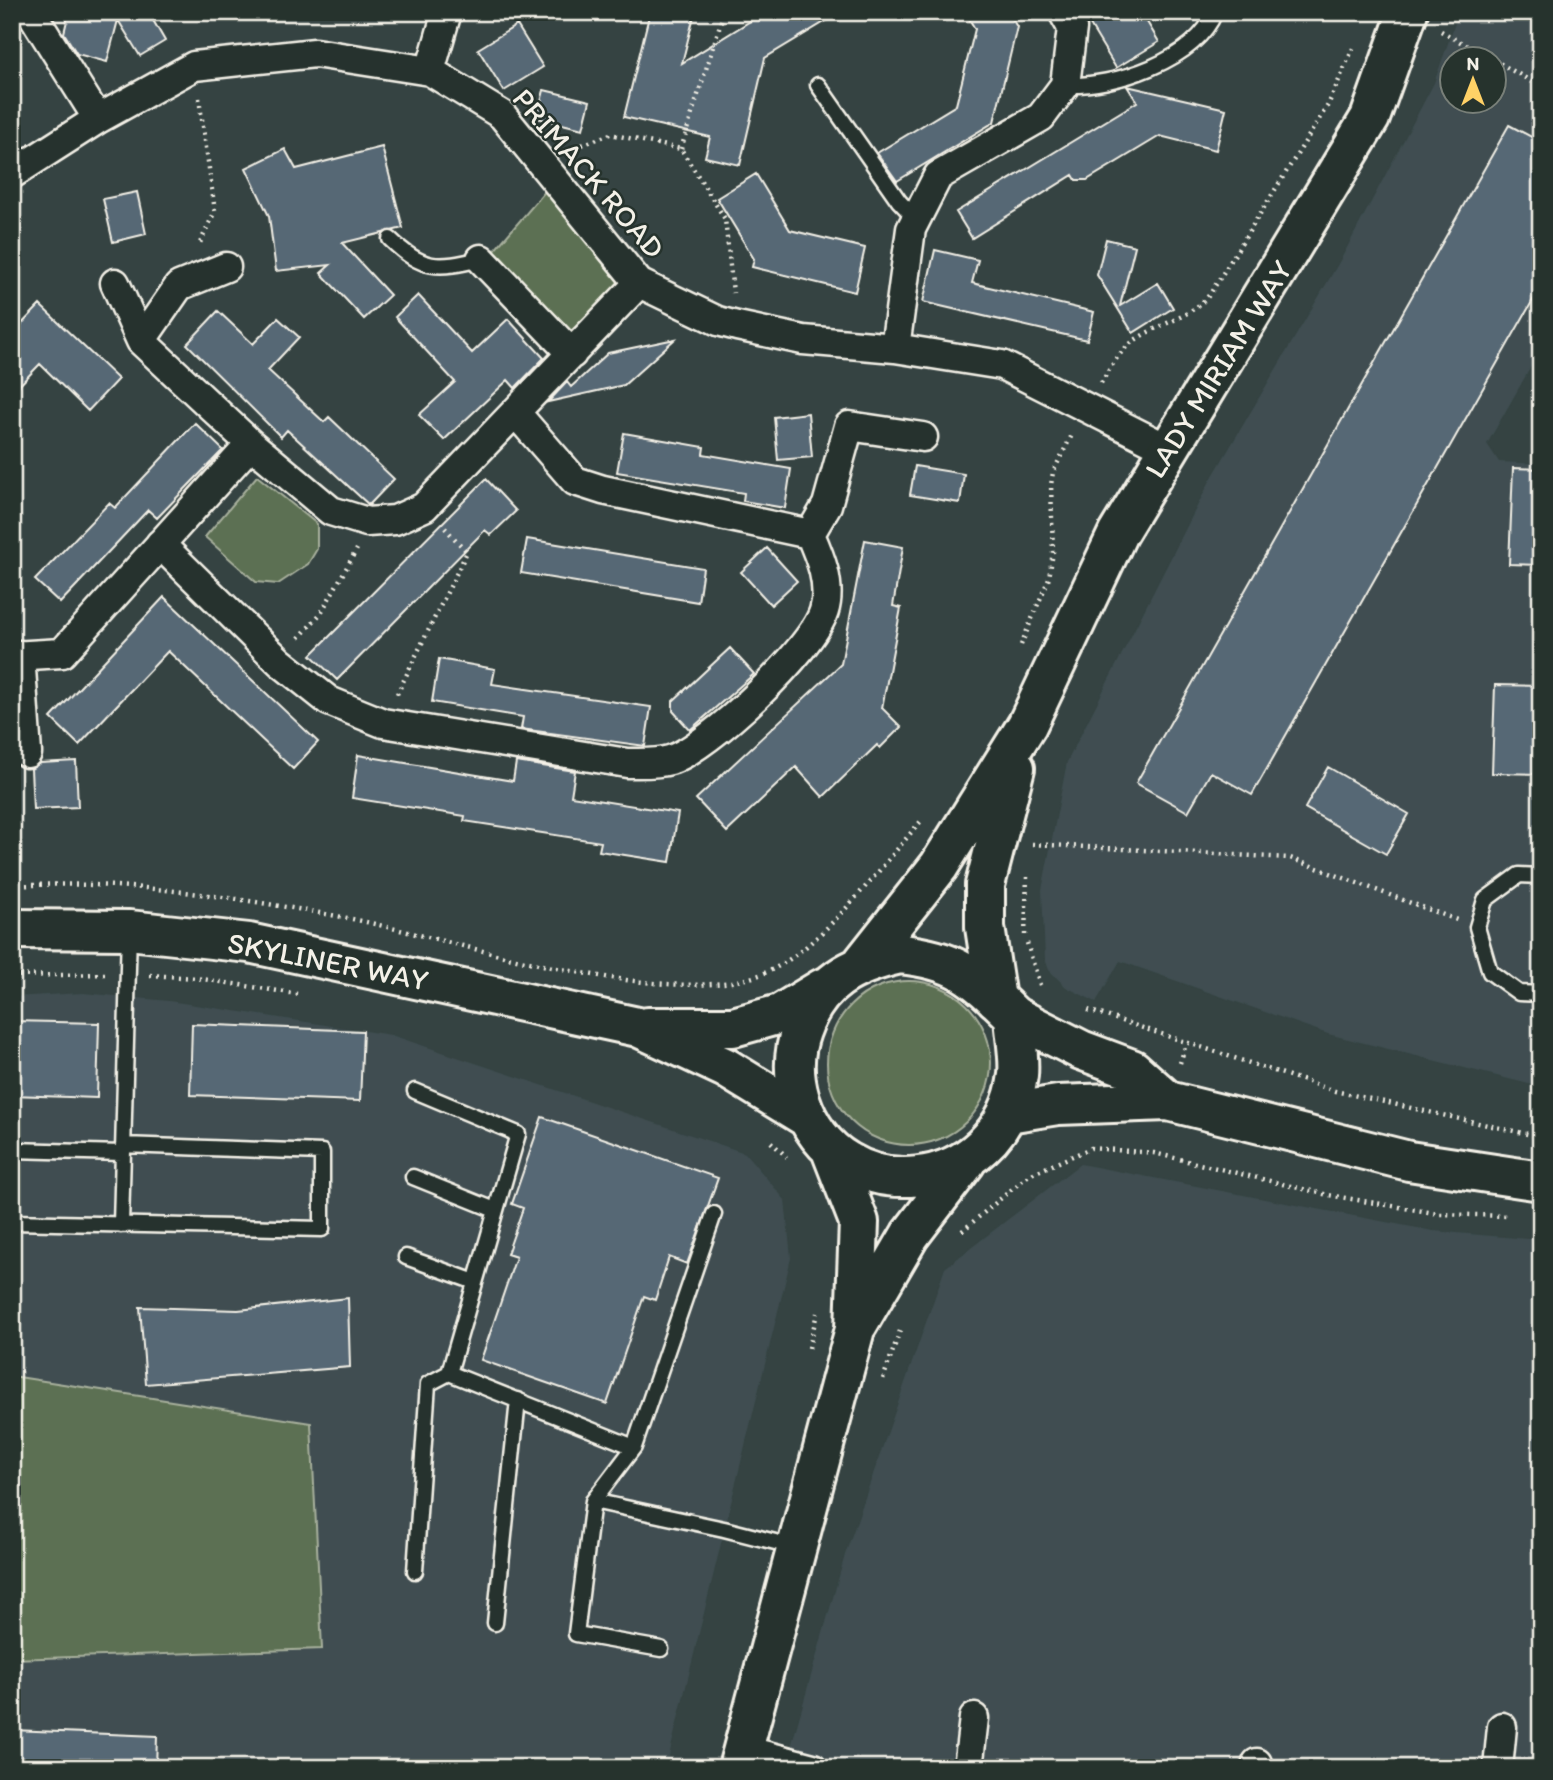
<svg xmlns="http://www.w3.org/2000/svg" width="1553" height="1780" font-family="Itim,sans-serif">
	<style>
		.built { fill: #3f4e51; fill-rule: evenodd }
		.green { fill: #5c7052; stroke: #a8b09d; stroke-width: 2 }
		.building { fill: #576874; stroke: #f4f1e8; stroke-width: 2 }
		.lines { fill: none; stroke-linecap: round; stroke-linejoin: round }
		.lane-casing { stroke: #f4f1e8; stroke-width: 19 }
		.street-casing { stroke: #f4f1e8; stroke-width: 33 }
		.secondary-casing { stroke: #f4f1e8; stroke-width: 44 }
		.path { stroke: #f4f1e8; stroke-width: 4.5; stroke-dasharray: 2 5; stroke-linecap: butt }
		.lane { stroke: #26332d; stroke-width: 14 }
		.street { stroke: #26332d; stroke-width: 28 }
		.secondary { stroke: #26332d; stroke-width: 38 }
		.labels { text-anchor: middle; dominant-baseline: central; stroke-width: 5; stroke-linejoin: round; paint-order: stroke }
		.street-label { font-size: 30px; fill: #f4f1e8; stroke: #26332d }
	</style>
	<rect width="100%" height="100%" fill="#354342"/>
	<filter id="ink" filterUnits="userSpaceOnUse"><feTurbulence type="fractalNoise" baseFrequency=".0143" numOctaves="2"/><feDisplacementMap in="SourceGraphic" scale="14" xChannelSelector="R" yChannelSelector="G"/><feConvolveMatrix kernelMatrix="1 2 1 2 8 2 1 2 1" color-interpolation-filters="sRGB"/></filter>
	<g filter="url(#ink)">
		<path class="built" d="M1459,12H1541V349L1487,444L1499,462L1541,464V1087L1328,1034L1120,961L1096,1002L1066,987L1049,970L1045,959L1042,890L1067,762L1210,481L1341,259L1434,83ZM1452,60H1494V102H1452Z
			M83,993L169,1001L391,1035L745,1153L785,1200L791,1258L666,1768H12V997Z
			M1080,1164L1433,1231L1541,1240V1768H785L845,1555L945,1268Z"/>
		<path class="green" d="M548,188L625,282L570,332L493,252Z
			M257,476L317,524V549L308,564L278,584L256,582L205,537Z
			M827 1063a82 82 0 1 1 164 0a82 82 0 1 1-164 0Z
			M12,1376L311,1423L322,1649L12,1659Z"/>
		<path class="building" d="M69,12H120L142,20L150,15L165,41L140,56L118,20L107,62L77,54L64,33Z
			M650,12H695L682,63L765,12H841L765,58L740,165L705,157L710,137L624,117Z
			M965,12H1008L1017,27L994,122L897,181L877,153L956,105L975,29Z
			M1082,12H1141L1159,42L1116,68Z
			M517,25L543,67L504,91L478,49Z
			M1127,86L1226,109L1216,150L1160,136L1087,180H1076L1073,175L972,238L956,212L1137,102Z
			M544,90L590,101L583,129L537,118Z
			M1509,125L1541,142V286L1252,795L1211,772L1188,812L1136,783Z
			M382,147L403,228L342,243L390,295L364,319L321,273L330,265L276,271L269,216L246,168L285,149L296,169Z
			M756,174L790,230L865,248L855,292L752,267L754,259L717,198Z
			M137,192L146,234L113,242L103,199Z
			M1106,239L1135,246L1120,306L1158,283L1173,308L1133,333L1097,275Z
			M935,250L978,260L972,283L1094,312L1087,340L923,302Z
			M418,295L472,353L508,319L544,358L515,388L508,380L444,440L419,415L455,382L395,317Z
			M40,305L118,379L88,411L40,364L12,393V334Z
			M218,311L253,344L278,318L299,337L268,370L324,422L329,417L394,479L369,505L287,430L281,437L187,344Z
			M675,339L624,385L548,402L567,382L571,387L608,353Z
			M808,413L812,457L778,460L774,417Z
			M195,423L223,450L157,518L148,510L60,603L35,580L109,503L115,508Z
			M624,433L704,447L703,454L791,469L785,508L743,501L744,493L617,472Z
			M915,466L964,474L960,503L910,495Z
			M1513,468L1541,469V565L1509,564Z
			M486,479L516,511L491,535L485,530L337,680L311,655Z
			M527,539L703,568L698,602L521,573Z
			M865,540L903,547L893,606L901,608L882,708L901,727L880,748L877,745L823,797L796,767L727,832L696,799L841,664Z
			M767,548L797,581L771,605L741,572Z
			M164,597L318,742L293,769L168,651L79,745L51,718Z
			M730,648L754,674L690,730L673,711V701Z
			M439,659L495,669L492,684L651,707L645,746L521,729L523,717L432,702Z
			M1495,685L1541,686V774L1492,773Z
			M358,755L513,781L516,762L575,771L571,796L678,813L670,862L599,851L601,842L464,821L465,816L352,798Z
			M76,761L78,807L33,809L31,769L40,763Z
			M1328,767L1409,814L1386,854L1305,808Z
			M12,1021L99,1023L97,1098L12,1095Z
			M192,1024L363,1031L360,1101L190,1095Z
			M542,1117L718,1178L687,1264L669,1257L655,1300L644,1296L607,1404L481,1360L516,1257L507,1254L523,1208L512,1204Z
			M348,1298L350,1367L146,1384L140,1307L238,1310Z
			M12,1730L157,1736L156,1768H12Z"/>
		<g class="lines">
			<g class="lane-casing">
				<path id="lane" d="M818,85L899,201L916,219
					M1065,85C1114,87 1195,61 1215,12
					M390,239C423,271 437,269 481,259
					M1541,876L1519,875L1485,900L1477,927L1490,972L1519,993L1541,994
					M415,1091L518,1134L449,1373L634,1447
					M12,1150L122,1153
					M413,1177L495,1210
					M12,1222L322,1229V1152L123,1145
					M121,1225L129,931
					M406,1257L475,1282
					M593,1501L724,1529L795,1547
					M415,1571L428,1384L449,1373
					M495,1623L518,1400
					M661,1649L576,1634L593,1501L634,1447L714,1214"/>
			</g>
			<g class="street-casing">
				<path id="street" d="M31,12L98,119
					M430,71L447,12
					M12,174L98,119L194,66L315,53L430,71L502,115L639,283L718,321L737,326L803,340L895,348L1002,365L1168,449
					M481,259L572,354
					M115,283L141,341L251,444L331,511L367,522L395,520L424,507L639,283
					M141,341L179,286L226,267
					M895,348L911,229L938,176L1041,117L1065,85L1072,28L1063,12
					M810,534L827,505L849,426L923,437
					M160,544L280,662L329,701L383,723L627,763C640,763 657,764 670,760C708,748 812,650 824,611C832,585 820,557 810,534L603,490L575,481L515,412
					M20,655L27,753
					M12,656L62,653L251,444
					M744,1750L813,1768
					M968,1768L974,1718
					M1257,1768V1763
					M1498,1768L1502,1727"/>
			</g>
			<g class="secondary-casing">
				<path id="secondary" d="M12,929L129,930L249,943L638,1027L726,1068L806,1117
					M900,954C958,960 973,976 1014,1016C1015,1035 1020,1057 1018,1075C1002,1196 838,1216 800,1099C793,1076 793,1053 801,1031C818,982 852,965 900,954Z
					M863,962L939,866L1027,725L1118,533L1370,118L1408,12
					M996,999L985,927V885L1015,768
					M1014,1016L1081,1050L1132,1069L1168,1101
					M648,1027H733L780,1014L823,988
					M1008,1113L1058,1105L1168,1101L1409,1161L1541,1181
					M858,1324L910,1235L966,1162
					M738,1768L855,1329L859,1222L831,1150"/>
			</g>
			<path class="path" d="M1441,31L1492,60
				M1494,60L1541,87
				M199,98L215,211L200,243
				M681,149L724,12
				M569,150L610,134L681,149L725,219L733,293
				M1101,383C1110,369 1118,353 1131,343C1157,323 1189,320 1210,294L1328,105L1354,46
				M299,638L321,613L357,549
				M1021,645L1049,578L1053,552L1051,485L1053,472L1073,433
				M397,694L467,552L445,528
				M1032,844L1290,858L1457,920
				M12,886C124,879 233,897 342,917C449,937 668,1015 767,972C820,949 882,866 921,821
				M1025,935L1027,877
				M1027,943L1041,988
				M150,975L196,978L297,994
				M12,976L106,974
				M1088,1010L1335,1091L1541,1137
				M1180,1063L1186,1044
				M771,1142L787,1157
				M962,1231L1029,1175L1091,1148L1154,1153L1328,1195L1440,1214L1508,1216
				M809,1348L817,1313
				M883,1379L901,1328"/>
			<use href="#lane" class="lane"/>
			<use href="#street" class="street"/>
			<use href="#secondary" class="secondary"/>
		</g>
	</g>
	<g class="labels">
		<g class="street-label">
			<text transform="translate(589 173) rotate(49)">PRIMACK ROAD</text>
			<text transform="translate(1218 369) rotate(-58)">LADY MIRIAM WAY</text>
			<text transform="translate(328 961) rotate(11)">SKYLINER WAY</text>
		</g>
	</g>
	<rect width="1553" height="1780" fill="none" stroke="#26332d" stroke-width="42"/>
	<rect x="21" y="21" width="1511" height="1738" fill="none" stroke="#f4f1e8" stroke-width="2.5" filter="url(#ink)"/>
	<g transform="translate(1473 80)"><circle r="33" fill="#26332d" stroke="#787f78" stroke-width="2"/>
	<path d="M0-5L12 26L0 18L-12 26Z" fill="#ffd166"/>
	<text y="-10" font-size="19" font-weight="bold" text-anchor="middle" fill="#f4f1e8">N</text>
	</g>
</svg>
